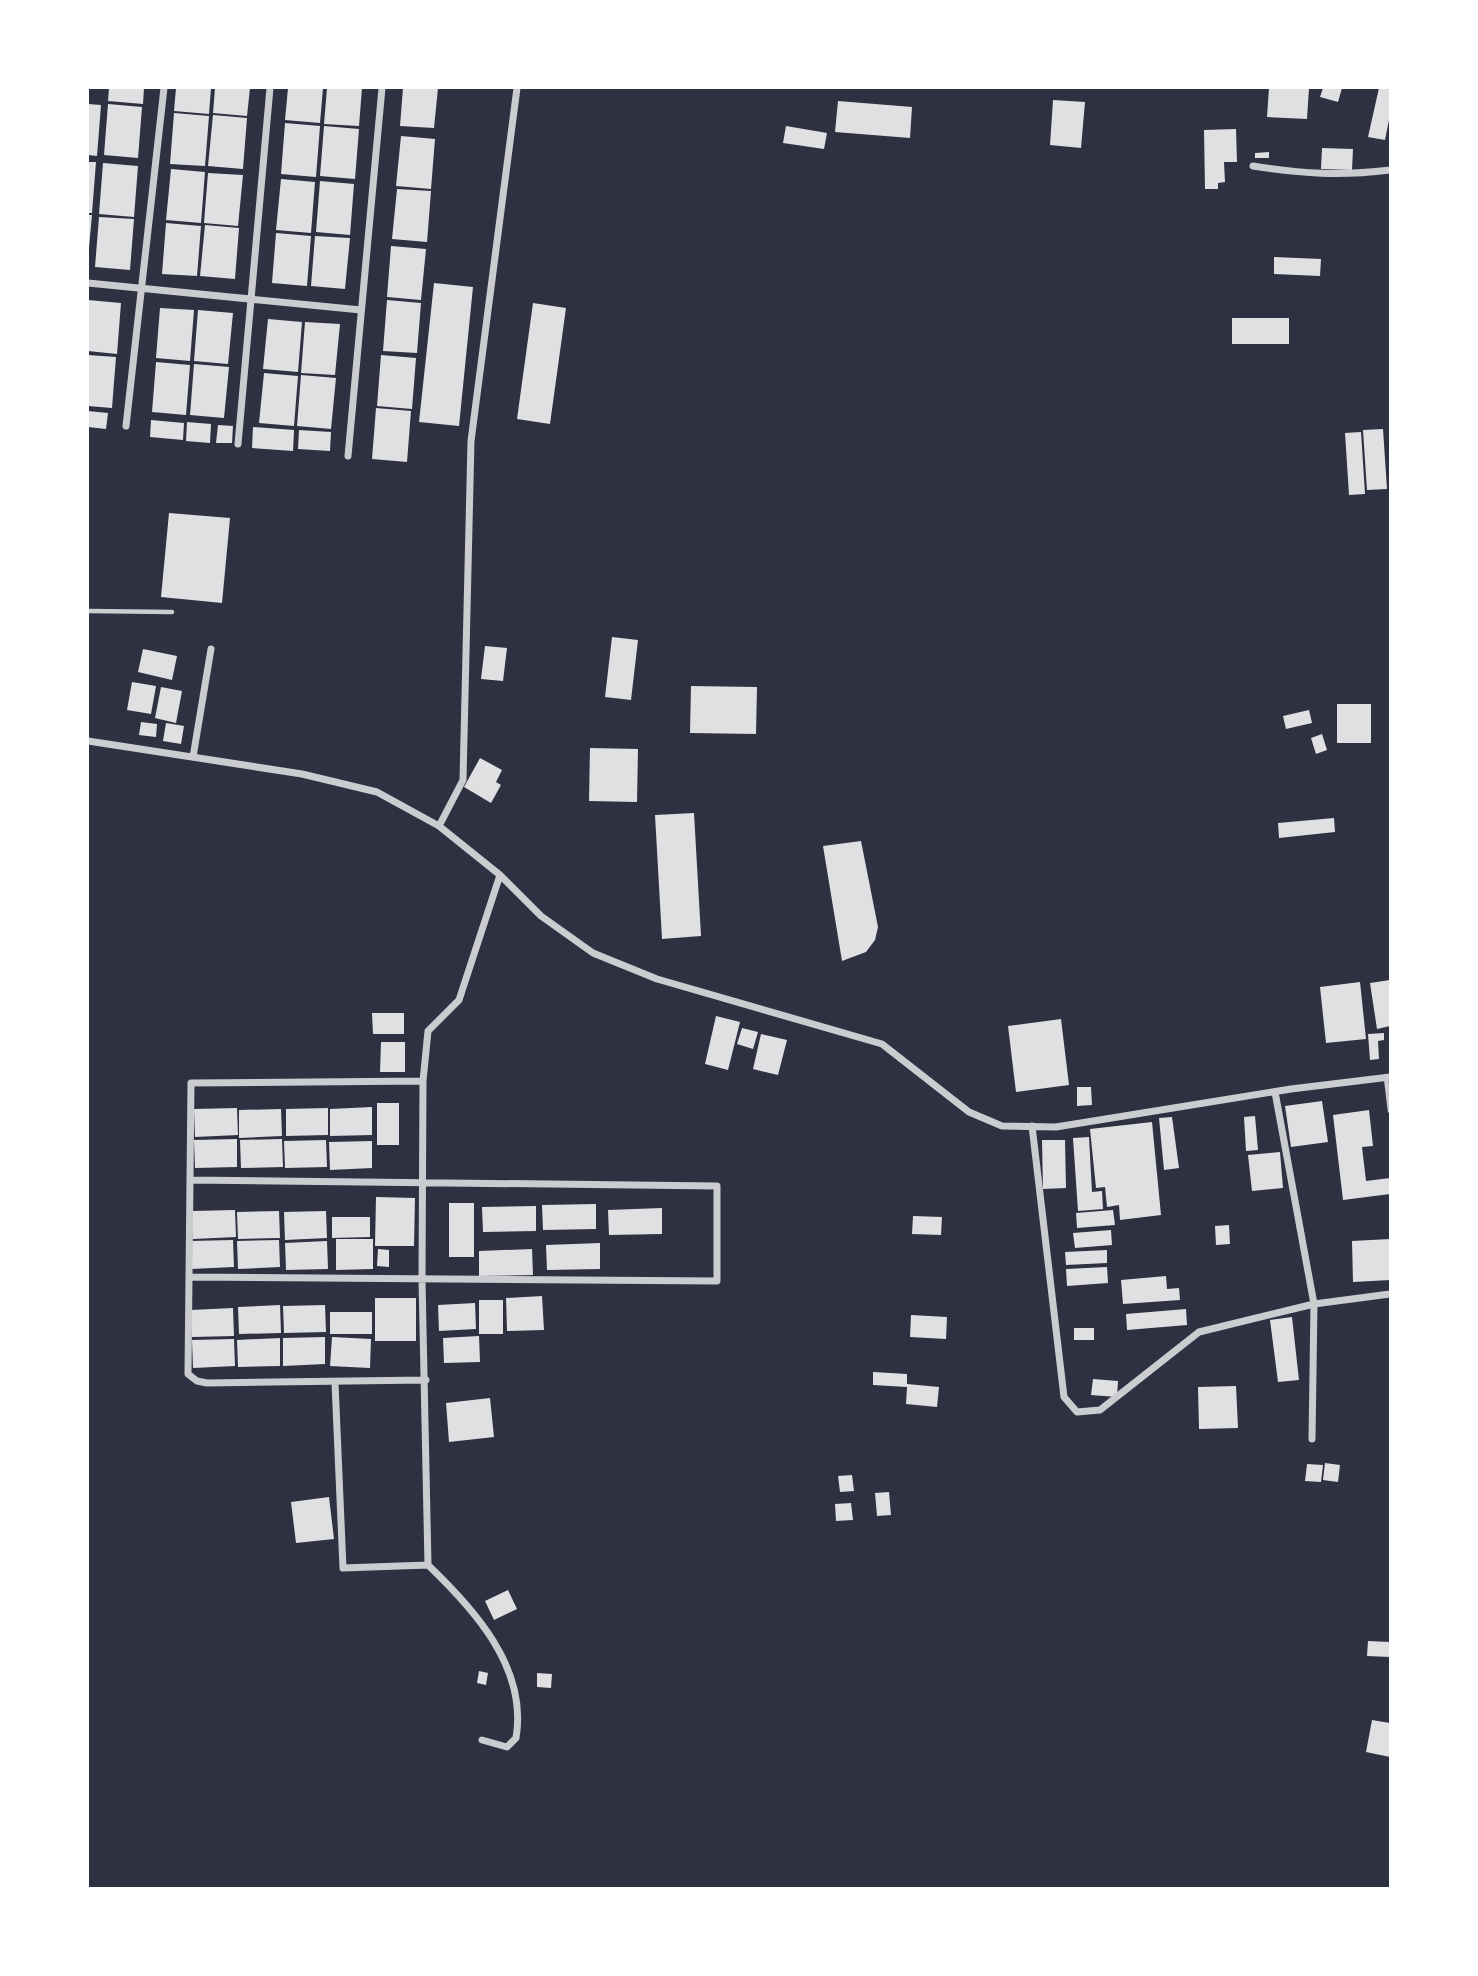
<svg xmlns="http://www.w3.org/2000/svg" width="1478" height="1976" font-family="'Golos Text',sans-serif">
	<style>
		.building { fill: #e0e0e3 }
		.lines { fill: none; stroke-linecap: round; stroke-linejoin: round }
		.service { stroke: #caccd0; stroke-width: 4.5 }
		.minor { stroke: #caccd0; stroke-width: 7 }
	</style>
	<rect width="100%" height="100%" fill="#2d3142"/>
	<path class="building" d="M109,88H144L143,104L108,101Z
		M176,88H211L209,114L174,111Z
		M215,88H250L247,116L213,113Z
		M288,88H323L320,123L285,120Z
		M327,88H362L359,126L324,124Z
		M403,88H438L434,128L400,126Z
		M1269,88H1309L1307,119L1267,117Z
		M1323,88H1342L1338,102L1320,97Z
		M1379,88H1390V115L1385,140L1368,137Z
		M1053,100L1085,102L1081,148L1050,145Z
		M838,101L912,107L910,138L835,132Z
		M88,104L101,105L97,156L88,155Z
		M108,104L142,107L138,158L104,155Z
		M174,113L209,116L205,166L170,164Z
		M213,115L247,118L243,169L208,166Z
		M285,123L320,126L316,177L281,174Z
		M324,126L359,129L355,179L320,176Z
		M786,126L827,133L824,149L783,143Z
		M1236,129L1237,162H1224L1225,182L1218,183V189H1205L1204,130Z
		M401,136L435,139L431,189L396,186Z
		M1322,148L1353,149L1352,170L1321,169Z
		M1269,152V158H1255V153Z
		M88,162H96L92,213H88Z
		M103,163L138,166L134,217L99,214Z
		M171,169L205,172L201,223L166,220Z
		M208,173L243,175L238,226L204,223Z
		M281,179L315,182L311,233L276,230Z
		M320,181L354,184L350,235L316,232Z
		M397,189L431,191L427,242L392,239Z
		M88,215H92L89,248H88Z
		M99,217L134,219L130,270L95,267Z
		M166,223L201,226L197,276L162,274Z
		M205,225L239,228L235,279L200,276Z
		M276,233L311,236L307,286L272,283Z
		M315,236L350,238L345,289L311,286Z
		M391,246L426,249L421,300L387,297Z
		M1274,257L1321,259L1320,276L1274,274Z
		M434,283L473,287L459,426L419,422Z
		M88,300L121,303L117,354L88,351Z
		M387,300L421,303L417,353L383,351Z
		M533,303L566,308L550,424L517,419Z
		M160,308L194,310L190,361L156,358Z
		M198,310L233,313L228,364L194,361Z
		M1232,318H1289V344H1232Z
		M268,319L302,322L298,372L263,369Z
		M305,322L340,324L335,375L301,373Z
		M88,355L116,357L112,408L88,406Z
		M381,355L416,358L412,409L377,406Z
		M156,362L190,365L186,415L152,412Z
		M194,364L229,367L224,418L190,415Z
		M264,373L298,376L294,426L259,423Z
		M301,375L336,378L331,429L297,426Z
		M376,408L411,411L407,462L372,459Z
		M88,411L108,413L106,429L88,427Z
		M151,420L184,423L183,440L150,437Z
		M187,422L211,424L210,443L186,441Z
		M218,425L233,426L232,443H216Z
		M253,427L294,430L293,451L252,448Z
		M1383,429L1387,489L1367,490L1363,430Z
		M299,430L331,432L330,451L298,449Z
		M1361,432L1365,494L1349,495L1345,433Z
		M169,513L230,518L222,603L161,597Z
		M612,637L638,640L631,700L605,697Z
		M485,646L507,648L503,681L481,679Z
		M143,649L177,656L172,680L138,672Z
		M132,682L156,686L151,714L127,710Z
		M691,686L757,687L756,734L690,733Z
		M161,687L182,691L176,723L155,718Z
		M1337,704H1371V743H1337Z
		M1309,710L1312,723L1286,729L1283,716Z
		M141,722L157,724L156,737L139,735Z
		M166,723L184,726L181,744L163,741Z
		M1322,734L1327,750L1316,754L1311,738Z
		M590,748L638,749L637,802L589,801Z
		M480,758L502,770L496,782L501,785L491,803L464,787Z
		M694,813L701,936L662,939L655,815Z
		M1334,818L1335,832L1279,838L1278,823Z
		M861,841L878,927L875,940L866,952L842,961L823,846Z
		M1390,980V1026L1377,1029L1370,983Z
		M1360,982L1366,1039L1326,1043L1320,987Z
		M372,1013H404V1034H373Z
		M716,1016L740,1022L728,1070L705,1064Z
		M1061,1019L1069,1085L1016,1092L1008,1026Z
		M742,1028L758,1032L753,1049L737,1044Z
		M1384,1033V1040L1378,1041L1379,1059L1370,1060L1368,1034Z
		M761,1034L787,1040L778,1075L753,1069Z
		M381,1042H405V1072H380Z
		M1077,1087H1091L1092,1105L1077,1106Z
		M1322,1101L1328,1142L1291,1147L1285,1106Z
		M377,1103H399V1145H377Z
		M372,1107V1135L330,1136V1109Z
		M237,1108L238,1135L195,1137L194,1109Z
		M328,1108V1135L286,1136V1109Z
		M281,1109L282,1136L239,1138V1110Z
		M1369,1110L1373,1146L1362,1147L1366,1181L1390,1178V1194L1343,1200L1333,1115Z
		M1255,1116L1258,1150L1246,1151L1244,1117Z
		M1172,1117L1179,1168L1164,1170L1159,1118Z
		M1152,1122L1161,1215L1120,1220L1119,1205L1107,1207L1105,1187L1096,1188L1090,1129Z
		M1089,1137L1092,1192L1102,1191L1103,1209L1078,1211L1073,1138Z
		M237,1139V1167L195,1168L194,1140Z
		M282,1139L283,1167L241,1168L240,1140Z
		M326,1140L327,1167L285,1168L284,1141Z
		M1042,1140H1065L1066,1188L1043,1189Z
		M372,1141V1168L330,1170L329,1142Z
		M1280,1152L1283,1188L1252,1191L1248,1155Z
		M376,1197L415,1198L414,1246H375Z
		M449,1203H474V1257H449Z
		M596,1204V1229L543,1230L542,1205Z
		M536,1206V1231L483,1232L482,1207Z
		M662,1208V1234L609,1235L608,1210Z
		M235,1210L236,1237L193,1239V1211Z
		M1113,1210L1115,1225L1077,1228L1076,1213Z
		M279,1211L280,1238L238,1239L237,1212Z
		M326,1211L327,1238L285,1240L284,1212Z
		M913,1216L942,1217L941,1235L912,1234Z
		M332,1217H370V1237L332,1238Z
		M1229,1225L1230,1244L1216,1245L1215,1226Z
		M1111,1230L1112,1245L1075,1248L1073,1233Z
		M336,1239H373V1269L336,1270Z
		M1390,1239V1280L1353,1282L1352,1241Z
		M233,1240L234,1267L191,1269V1241Z
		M279,1240L280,1267L238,1269L237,1241Z
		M327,1241L328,1269L286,1270L285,1243Z
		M600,1243V1269L547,1270L546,1245Z
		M378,1249L389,1250V1267L377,1266Z
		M532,1249L533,1275L479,1276V1251Z
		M1107,1250V1263L1066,1265L1065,1252Z
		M1107,1267L1108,1283L1067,1286L1066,1269Z
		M1166,1276L1167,1289L1179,1288L1180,1300L1123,1304L1121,1280Z
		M542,1296L544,1330L507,1331L506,1298Z
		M375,1298H416V1341H375Z
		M479,1300H503V1334H479Z
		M475,1303L476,1329L439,1331L438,1305Z
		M280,1305L281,1333L239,1334L238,1307Z
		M325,1305L326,1332L284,1333L283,1306Z
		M233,1308L234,1336L192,1337L191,1310Z
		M1186,1309L1187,1325L1127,1330L1126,1314Z
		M330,1312H372V1334H330Z
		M911,1315L947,1317L946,1339L910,1337Z
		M1292,1317L1299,1380L1278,1382L1270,1320Z
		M1074,1328H1094V1340H1074Z
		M479,1336L480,1362L444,1363L443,1338Z
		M325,1337V1364L283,1366V1338Z
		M332,1337L371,1339L370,1368L330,1366Z
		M280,1338V1366L238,1367L237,1340Z
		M234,1339L235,1366L193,1368L192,1340Z
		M873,1372L907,1374V1384L939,1387L937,1407L906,1404L907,1387L873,1385Z
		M1093,1379L1118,1381L1117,1397L1091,1395Z
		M1236,1386L1238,1428L1199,1429L1198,1387Z
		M490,1398L494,1437L449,1442L446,1403Z
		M1325,1463L1340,1465L1338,1482L1323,1480Z
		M1307,1464L1323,1465L1321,1482L1305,1481Z
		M852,1475L854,1491L840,1492L838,1476Z
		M889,1492L891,1515L877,1516L875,1493Z
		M329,1497L334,1539L296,1543L291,1502Z
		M851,1503L853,1520L836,1521L835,1504Z
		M508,1590L517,1609L494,1620L485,1601Z
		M1368,1641L1390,1642V1657L1367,1656Z
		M479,1671L488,1673L486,1685L477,1683Z
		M537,1673L552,1674L551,1688L537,1687Z
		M1372,1720L1390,1723V1757L1366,1752Z"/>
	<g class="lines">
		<path class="service" d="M88,611L172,612
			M1386,1078L1390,1111"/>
		<path class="minor" d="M1253,166C1303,174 1341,176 1390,170
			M88,283L361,310
			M126,426L164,88
			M238,444L270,88
			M348,456L382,88
			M88,741L302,774L377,792L439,826L500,875L541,916L593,953L657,979L882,1044L969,1112L1002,1126L1056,1127L1291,1089L1390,1077
			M193,757L211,649
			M439,826L463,780L471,441L517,88
			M423,1081L191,1083L188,1374L197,1381L207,1383L426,1380
			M1275,1092L1314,1304L1312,1439
			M1032,1126L1064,1397L1077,1412L1100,1410L1199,1332L1314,1304L1390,1294
			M189,1277L717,1281V1186L190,1180
			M335,1383L343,1568L428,1565
			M482,1740L507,1747L516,1738C528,1668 474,1609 428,1565L422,1280L423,1081L428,1031L459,1000L500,875"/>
	</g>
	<rect width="1478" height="1976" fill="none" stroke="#ffffff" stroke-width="178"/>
</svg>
